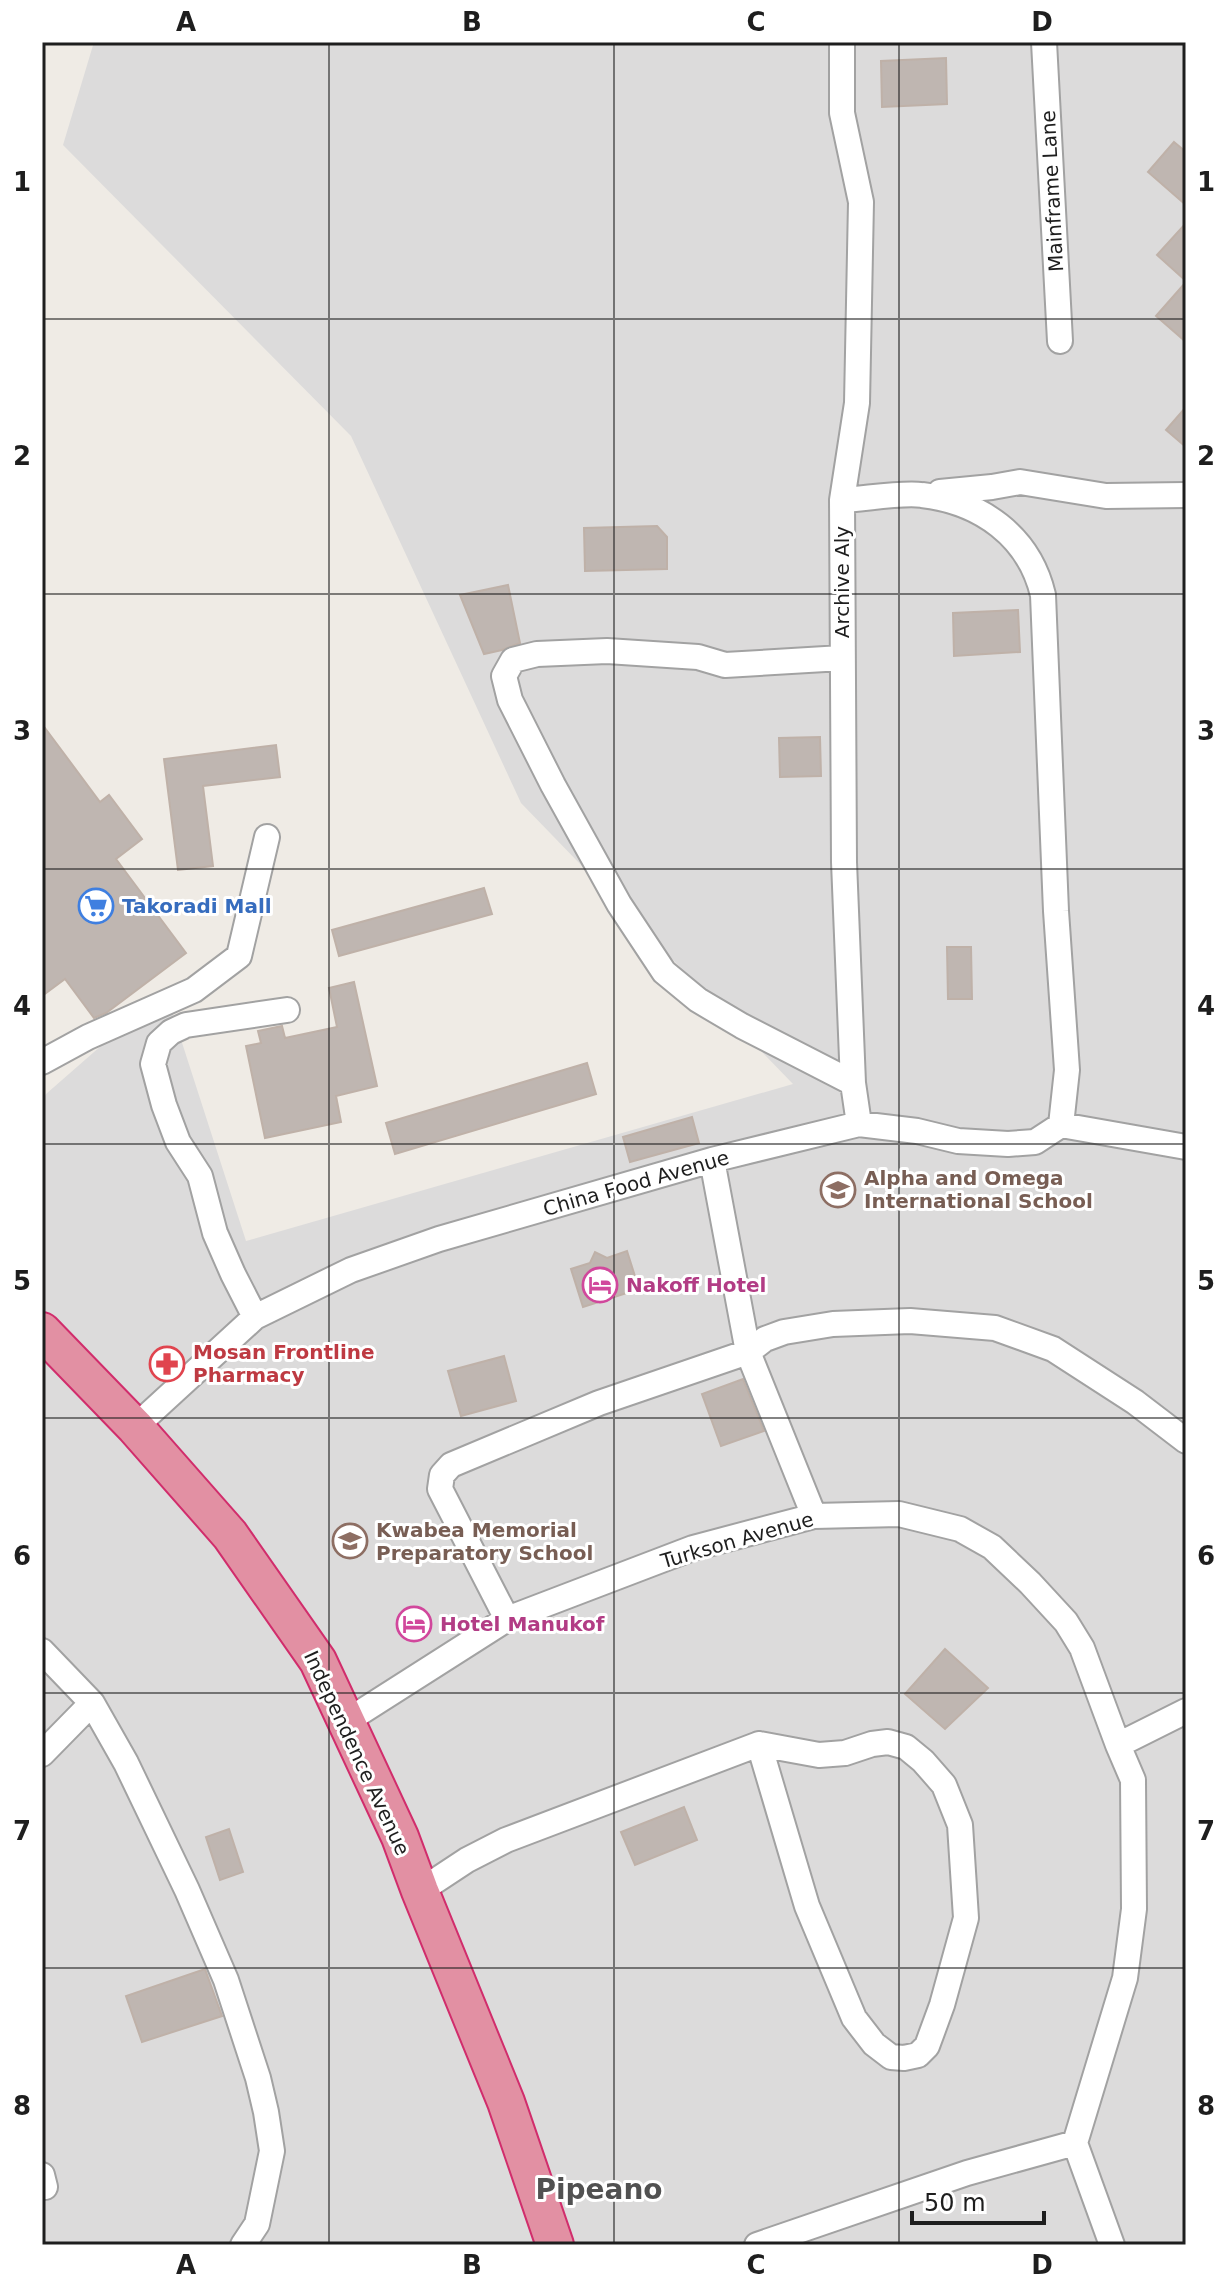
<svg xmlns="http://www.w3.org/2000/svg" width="1228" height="2287" font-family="'DejaVu Sans',sans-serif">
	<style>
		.residential { fill: #dcdbdb }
		.building { fill: #bfb6b1; stroke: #bfb1a8; stroke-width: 2 }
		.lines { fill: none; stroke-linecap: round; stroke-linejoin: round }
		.minor-casing { stroke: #a2a2a2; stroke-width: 28 }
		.highway-casing { stroke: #d12d6c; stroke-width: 40 }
		.minor { stroke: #fff; stroke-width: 24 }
		.highway { stroke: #e290a3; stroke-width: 36 }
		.grid { fill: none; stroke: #1e1e1e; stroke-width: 2; stroke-opacity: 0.55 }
		.labels { text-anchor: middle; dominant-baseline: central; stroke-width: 6; stroke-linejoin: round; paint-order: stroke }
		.street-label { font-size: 20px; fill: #1e1e1e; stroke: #fff }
		.shop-label { font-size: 20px; font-weight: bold; fill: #366cbe; stroke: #fff; text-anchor: start }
		.education-label { font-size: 20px; font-weight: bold; fill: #785e54; stroke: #fff; text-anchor: start }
		.hotel-label { font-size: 20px; font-weight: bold; fill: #b23c85; stroke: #fff; text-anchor: start }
		.health-label { font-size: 20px; font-weight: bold; fill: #be3a42; stroke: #fff; text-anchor: start }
		.district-label { font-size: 28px; font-weight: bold; fill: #515151; stroke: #fff }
		.neatline { fill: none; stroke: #1e1e1e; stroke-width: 3 }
		.grid-label { font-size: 26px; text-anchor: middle; font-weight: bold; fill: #1e1e1e }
	</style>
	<rect width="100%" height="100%" fill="#efebe5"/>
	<path class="residential" d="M94,42H1186V2245H42V1101L46,1094L165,990L246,1241L793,1084L521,803L351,436L63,145Z"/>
	<path class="building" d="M946,58L947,104L882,107L881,61Z
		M1174,142L1186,152V205L1148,172Z
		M1186,223V281L1157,255Z
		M1186,282V342L1156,316Z
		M1186,407V447L1166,430Z
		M657,526L667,537V569L585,571L584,528Z
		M508,585L520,643L502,650L484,654L460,595Z
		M1018,610L1020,652L954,656L953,613Z
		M42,724L100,802L109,795L142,839L116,859L186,953L106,1013L94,1018L65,979L42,996Z
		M820,737L821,776L780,777L779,738Z
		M276,745L280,777L203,786L213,866L178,870L164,759Z
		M484,888L492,914L339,956L332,930Z
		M947,947H971L972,999H948Z
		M354,982L377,1086L336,1096L341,1122L265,1138L246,1046L261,1043L258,1031L282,1026L285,1038L337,1027L329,988Z
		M587,1063L596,1094L395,1154L386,1123Z
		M692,1117L699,1143L630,1162L623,1137Z
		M627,1251L639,1289L583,1307L571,1269L590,1263L595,1252L607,1258Z
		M504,1356L516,1401L461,1416L448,1371Z
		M743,1379L764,1431L721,1446L702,1394Z
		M945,1649L988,1688L945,1729L905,1694Z
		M684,1807L697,1840L635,1865L621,1832Z
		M229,1829L243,1872L220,1880L206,1837Z
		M205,1969L222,2016L142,2042L126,1996Z"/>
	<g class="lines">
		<g class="minor-casing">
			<path id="minor" d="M842,42V113L861,202L857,403L842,500L844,862L853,1083L859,1124
				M1044,42L1060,341
				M940,492L992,487L1020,482L1106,496L1186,495
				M842,500C864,499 902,492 922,495C981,502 1029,536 1043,595L1056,911L1067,1070L1061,1125
				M842,658L725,665L698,657L607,651L537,654L513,660L504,676L510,700L553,785L619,904L664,972L698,1000L742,1026L853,1083
				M42,1062L88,1037L194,990L239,956L267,837
				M712,1160L748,1352L814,1516
				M255,1317L233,1274L215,1233L200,1176L178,1142L164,1105L153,1064L159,1043L171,1032L186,1025L287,1010
				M135,1427L255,1317L351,1270L439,1239L712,1160L859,1124L917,1131L958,1141L1008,1144L1035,1142L1061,1125L1186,1147
				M507,1619L440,1489L442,1475L451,1465L599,1403L748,1352L765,1339L784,1332L833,1324L910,1321L995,1328L1053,1349L1135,1402L1186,1441
				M42,1651L92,1703L126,1763L187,1890L226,1980L258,2078L266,2112L272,2151L257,2224L243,2245
				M347,1721L507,1619L693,1548L814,1516L899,1514L960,1529L992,1547L1030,1583L1066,1622L1082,1648L1118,1745L1133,1780L1134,1909L1125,1978L1075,2143
				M1118,1745L1186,1711
				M42,1754L92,1703
				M420,1891L467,1860L506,1840L759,1744L819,1755L845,1753L872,1744L888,1742L906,1747L923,1761L944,1785L960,1825L966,1918L942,2005L927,2046L918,2055L904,2058L891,2057L874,2044L854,2018L807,1906L759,1744
				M42,2175L45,2187
				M757,2245L967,2173L1075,2143L1112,2245"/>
		</g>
		<g class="highway-casing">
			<path id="highway" d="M42,1331L135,1427L230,1535L318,1661L400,1837L420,1891L506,2102L555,2245"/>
		</g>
		<use href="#minor" class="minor"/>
		<use href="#highway" class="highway"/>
	</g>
	<path class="grid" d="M329,42V2245M614,42V2245M899,42V2245M42,319H1186M42,594H1186M42,869H1186M42,1144H1186M42,1418H1186M42,1693H1186M42,1968H1186"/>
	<defs>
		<g id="supermarket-ring" transform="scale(1.8)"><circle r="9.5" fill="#fff" stroke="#3f7fe0" stroke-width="1.5"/><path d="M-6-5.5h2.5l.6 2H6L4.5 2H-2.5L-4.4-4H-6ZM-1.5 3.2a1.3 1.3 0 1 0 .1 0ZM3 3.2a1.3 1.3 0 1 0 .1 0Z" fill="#3f7fe0"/></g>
		<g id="school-ring" transform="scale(1.8)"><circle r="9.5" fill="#fff" stroke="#8d6e63" stroke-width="1.5"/><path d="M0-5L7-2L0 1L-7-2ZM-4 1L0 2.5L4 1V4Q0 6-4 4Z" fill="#8d6e63"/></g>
		<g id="hotel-ring" transform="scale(1.8)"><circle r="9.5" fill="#fff" stroke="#d1479c" stroke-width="1.5"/><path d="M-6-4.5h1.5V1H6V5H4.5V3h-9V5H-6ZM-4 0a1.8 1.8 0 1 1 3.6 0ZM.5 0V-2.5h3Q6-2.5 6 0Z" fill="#d1479c"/></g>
		<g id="pharmacy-ring" transform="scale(1.8)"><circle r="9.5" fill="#fff" stroke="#e0444e" stroke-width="1.5"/><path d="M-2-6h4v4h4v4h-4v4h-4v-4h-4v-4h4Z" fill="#e0444e"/></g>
	</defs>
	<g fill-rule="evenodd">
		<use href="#supermarket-ring" x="96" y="906"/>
		<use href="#school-ring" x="838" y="1190"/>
		<use href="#hotel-ring" x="600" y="1285"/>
		<use href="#pharmacy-ring" x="167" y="1364"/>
		<use href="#school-ring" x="350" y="1541"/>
		<use href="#hotel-ring" x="414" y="1624"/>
	</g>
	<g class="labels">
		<g class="street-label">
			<text transform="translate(1052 191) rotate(-93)">Mainframe Lane</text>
			<text transform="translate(842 582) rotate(-90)">Archive Aly</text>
			<text transform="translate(636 1183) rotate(-16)">China Food Avenue</text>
			<text transform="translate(737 1540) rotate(-16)">Turkson Avenue</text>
			<text transform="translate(357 1753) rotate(65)">Independence Avenue</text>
		</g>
		<g class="shop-label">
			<text x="122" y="906">Takoradi Mall</text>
		</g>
		<g class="education-label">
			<text x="864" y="1178">Alpha and Omega<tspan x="864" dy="23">International School</tspan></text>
			<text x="376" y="1530">Kwabea Memorial<tspan x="376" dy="23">Preparatory School</tspan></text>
		</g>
		<g class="hotel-label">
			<text x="626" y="1285">Nakoff Hotel</text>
			<text x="440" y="1624">Hotel Manukof</text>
		</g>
		<g class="health-label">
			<text x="193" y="1352">Mosan Frontline<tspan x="193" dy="23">Pharmacy</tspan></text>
		</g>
		<g class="district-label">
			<text x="599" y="2189">Pipeano</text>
		</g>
	</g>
	<rect width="1228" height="2287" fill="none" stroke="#ffffff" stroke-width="88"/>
	<path d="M912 2211v12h132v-12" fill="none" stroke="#1e1e1e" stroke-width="4"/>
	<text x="924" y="2211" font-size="24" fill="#1e1e1e" stroke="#ffffff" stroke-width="6" paint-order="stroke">50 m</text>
	<rect x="44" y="44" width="1140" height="2199" class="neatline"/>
	<g class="grid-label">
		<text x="186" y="31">A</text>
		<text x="472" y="31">B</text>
		<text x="756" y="31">C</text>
		<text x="1042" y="31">D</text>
		<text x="22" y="191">1</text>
		<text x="1206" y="191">1</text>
		<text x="22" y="465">2</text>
		<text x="1206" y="465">2</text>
		<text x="22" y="740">3</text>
		<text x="1206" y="740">3</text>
		<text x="22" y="1015">4</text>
		<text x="1206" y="1015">4</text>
		<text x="22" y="1290">5</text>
		<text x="1206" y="1290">5</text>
		<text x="22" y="1565">6</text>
		<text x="1206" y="1565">6</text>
		<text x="22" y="1840">7</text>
		<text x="1206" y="1840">7</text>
		<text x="22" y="2115">8</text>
		<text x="1206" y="2115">8</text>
		<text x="186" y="2274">A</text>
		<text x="472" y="2274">B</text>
		<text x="756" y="2274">C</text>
		<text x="1042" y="2274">D</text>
	</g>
</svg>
